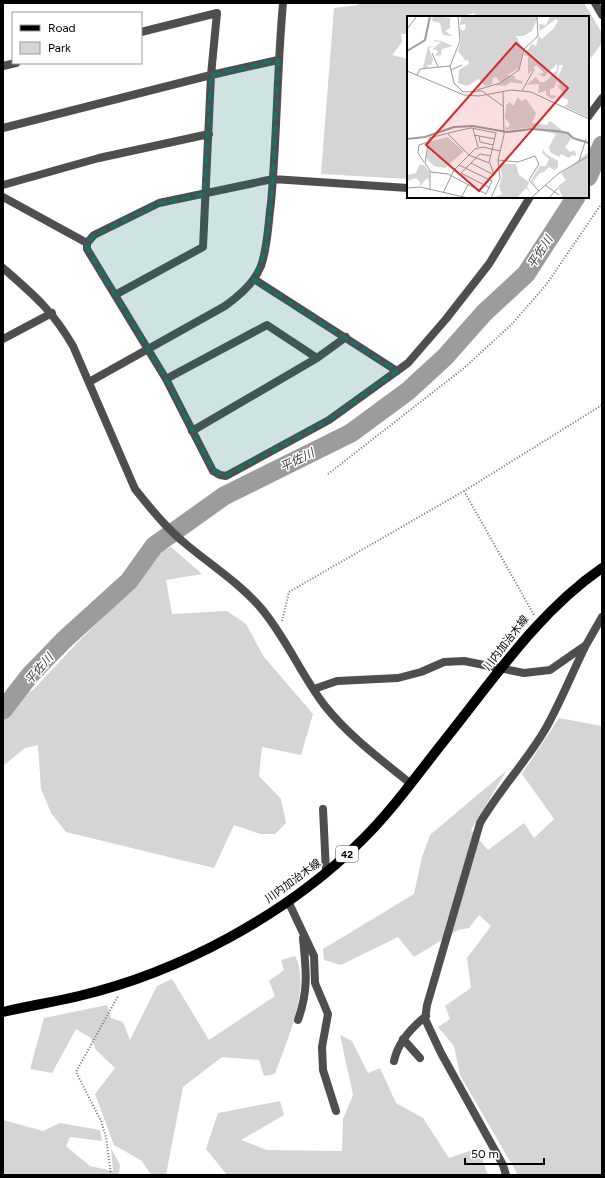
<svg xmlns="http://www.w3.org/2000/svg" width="605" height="1178" font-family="Figtree,'Noto Sans JP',sans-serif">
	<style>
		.green { fill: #d5d5d5 }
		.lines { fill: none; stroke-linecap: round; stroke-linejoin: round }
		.river { stroke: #9c9c9c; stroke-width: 19 }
		.path { stroke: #707070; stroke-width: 2; stroke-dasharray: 1 2; stroke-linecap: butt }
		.minor { stroke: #4e4e4e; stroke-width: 8 }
		.tertiary { stroke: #4e4e4e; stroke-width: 8 }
		.primary { stroke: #000; stroke-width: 10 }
		.marked { fill: #0f766e; fill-opacity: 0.2; stroke: #0f766e; stroke-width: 3; stroke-dasharray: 8 5; stroke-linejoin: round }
		.labels { text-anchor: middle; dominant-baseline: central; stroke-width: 3; stroke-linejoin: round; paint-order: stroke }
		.shield { fill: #fff; stroke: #4c4c4c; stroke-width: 1 }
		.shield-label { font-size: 10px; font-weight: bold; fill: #000 }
		.street-label { font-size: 11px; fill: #000; stroke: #fff }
		.water-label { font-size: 12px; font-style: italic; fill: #3d3d3d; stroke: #fff }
		.inset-river { fill: none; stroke: #9c9c9c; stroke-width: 2 }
		.inset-road { fill: none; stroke: #999; stroke-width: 1 }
		.view { fill: #d62828; fill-opacity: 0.15; stroke: #d62828; stroke-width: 2 }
		.inset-edge { fill: none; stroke: #000; stroke-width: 2 }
	</style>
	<rect width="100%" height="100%" fill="#fff"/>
	<path class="green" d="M358,3H584L602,33V43L588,62V17H476L474,13L460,17H408V34H401L402,42L392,55L408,59V179L321,174L334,8L358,5Z
		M171,547L202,574L166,580L172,614L227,611L246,624L264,657L313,714L301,755L262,747L259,776L281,799L286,823L275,834H260L234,825L214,868L66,832L51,813L41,789L38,745L25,748L3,766V703L33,690L79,641L141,579L158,553Z
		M559,718L602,726V1175H518L460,1075L454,1046L438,1027L450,1019L445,1006L471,988L467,958L491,926L479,915L469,928L458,930L414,957L398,937L341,965L324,960L323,949L414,894L422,857L430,835L507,770L471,830L488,850L524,823L534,838L554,819L522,774Z
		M295,956C312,988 286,1042 275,1074L264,1076L259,1060L222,1057L183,1087L166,1175H151L142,1161L114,1145L95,1094L115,1068L96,1050L91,1038L76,1029L52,1073L30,1069L44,1018L107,1005L111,1018L123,1022L130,1040L157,986L172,979L209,1040L275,996L269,981L284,970L281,960Z
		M340,1035L352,1041L368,1073L380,1068L396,1103L423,1118L449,1158L478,1148L488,1175H227L206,1149L218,1113L280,1101L284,1115L241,1140L267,1150L342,1151L343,1119L353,1095Z
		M3,1120L43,1131L60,1123L100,1130L102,1141L70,1137L66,1146L90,1166L113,1171L111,1148L120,1165L119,1175H3Z"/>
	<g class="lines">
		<path class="river" d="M588,177L602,145
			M3,710L30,675L64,640L129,581L154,546L224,496L351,433L408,391L445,357L484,313L526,274L576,197"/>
		<path class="path" d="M328,474L464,368L511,325L546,285L602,203
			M464,491L534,615
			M282,621L289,592L464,491L602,405
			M111,1175L106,1137L101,1121L76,1072L118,996"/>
		<path class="minor" d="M595,3L602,15
			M3,66L16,63
			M588,117L602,98
			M3,128L211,75L278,60
			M3,185L99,158L209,134
			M408,188L273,179L159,203L94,235L87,243V249L166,379L213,471L220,475L226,476L329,420L408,363L446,319L489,264L530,197
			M3,197L87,243
			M254,279L397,371
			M115,295L203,247L211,75L217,13L141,32
			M3,339L52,313
			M166,379L267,325L317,358
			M89,382L225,306C240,295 254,283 261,266C268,246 268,224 271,203C277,137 277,70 283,3
			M192,431L317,358L346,337
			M314,689L337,681L398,678L421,672L444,662L464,661L524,673L550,670L586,645L602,617
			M323,809L326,872
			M288,901L314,956L315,983L328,1014L322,1047L323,1070L336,1111
			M298,1020C309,989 306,970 303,938
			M403,1039L420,1058
			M394,1061C398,1042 411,1028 426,1016
			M506,1175L503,1165L441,1053L425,1019L427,1005L480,823C499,790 527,761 546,728C561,701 572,673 586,645"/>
		<path class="tertiary" d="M3,268C34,295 52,310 73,346L135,489C151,509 167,529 187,545C211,565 239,583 260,607C286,637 301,675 325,706C349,736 380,759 410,783"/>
		<path class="primary" d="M3,1012C28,1006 54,1002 79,996C180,972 286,915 360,842C391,812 417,775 444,741C493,680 537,613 602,568"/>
	</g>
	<path class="marked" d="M278,60L273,179L266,250L254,279L397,371L329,420L226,476L213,471L166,379L87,249V243L94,235L159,203L204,194L211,75Z"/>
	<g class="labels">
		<rect class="shield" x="336" y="846" width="22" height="16" rx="3"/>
		<g class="shield-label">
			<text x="347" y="854">42</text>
		</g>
		<g class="street-label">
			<text transform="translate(506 643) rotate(-52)">川内加治木線</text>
			<text transform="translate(293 881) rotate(-36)">川内加治木線</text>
		</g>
		<g class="water-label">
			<text transform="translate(540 252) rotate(-57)">平佐川</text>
			<text transform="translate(297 460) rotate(-26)">平佐川</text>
			<text transform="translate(39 669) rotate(-49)">平佐川</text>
		</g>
	</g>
	<g transform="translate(407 16)">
		<rect width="182" height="182" fill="#fff"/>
		<path d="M26,0L45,2L43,3V12L38,15L46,20L36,19L33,7L25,5ZM54,0H139L131,1L125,15L116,20H109L116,33L113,47L112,52L100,59L108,60V63L115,65L116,68L104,66L98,70L86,69L94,67L89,61L86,62L85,68L78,70L72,63L60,70L51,67L52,54L62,48L61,44L51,46L58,44L51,35L54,25L53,13L57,15L59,10L58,8L53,9ZM143,0H182V102L157,90L161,88V84L155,81L157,78L149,69L153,70L151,65L149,66L156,49H152L149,67L147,72L143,73V79L150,80L145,83L139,79V75L131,77L132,68L119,69L129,61L133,66H138L150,54V48L137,61L131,58L137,57L129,49L121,59V40L117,39L125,28L129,30L132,20L135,23L147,12L151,5L149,3L133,15L132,8L139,9ZM28,24L34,25L46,30L35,33L34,39L28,40L31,35L26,33L34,26L26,25ZM27,30L22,32L26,44L24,49H20L22,52H16L21,31ZM111,81L114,85L119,83L129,97L125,107L140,109L143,105L163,120L164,123L158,131L163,136L168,134L169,140L165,139L162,142L154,138L152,141L143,136L142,131L149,118L121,112L99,114L98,110L101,112L103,108L98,102L99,89L103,86L106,90ZM40,121L57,135L38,152L27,150L19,142L22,126ZM136,133L139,138L151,145V151L148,154L142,151L137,156L133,157L126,165L129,170L124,165L126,161L133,150H139L142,143L135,137ZM182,136V182H156L151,170L159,164L154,157ZM98,148H109L112,159L122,166L120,171L124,177L119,172L110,182L88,181L95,178L92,170L95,161L93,149ZM12,149H17L22,155V167L21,162L19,163L13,170V166L9,162L0,165V159L9,157Z" fill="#d5d5d5"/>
		<path class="inset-river" d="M0,35L18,24L23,0M0,123L18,121L47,111L66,110L100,116L125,113L149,115L161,117L166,122L182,127"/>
		<path class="inset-road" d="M0,13L10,0M25,37L31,51M43,50L47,67L56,76L75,75L97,91M43,50L53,25L51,0M44,54L55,49M0,55L57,79L72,80L104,74L124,76L182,103M10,59L13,53L43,50M70,74L93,67L112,54L117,33L131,20L130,0M115,75L127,53M66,113L71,131M41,118L62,139L82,147L89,117L64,112L50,115L22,122L18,147L24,156L41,158L79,178L85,165L52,149M67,119L88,123M72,120L73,126L86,129M91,144L111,146L128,140L132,148L122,164L132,175M172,145L179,123M17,146L11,137L12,129L21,126M64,147L87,159L83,147M23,155V174M138,169L152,179M0,172L13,171L61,182M83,172L54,157L73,138L84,140M36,177L47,154L68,133L76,131L93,135M55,180L61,169M84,182L93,162L91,144L97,119L96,76M124,182L152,157L182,140M142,182L151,172"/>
		<path class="view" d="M109,27L161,72L72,175L19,129Z"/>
		<rect width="182" height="182" class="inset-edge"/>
	</g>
	<rect width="605" height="1178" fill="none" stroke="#000000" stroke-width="8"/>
	<rect x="12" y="12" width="130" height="52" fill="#ffffff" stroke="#999999"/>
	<rect x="20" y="25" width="20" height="6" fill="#000000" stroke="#999999"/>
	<text x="48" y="32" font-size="12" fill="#000000">Road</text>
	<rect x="20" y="42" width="20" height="12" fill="#d5d5d5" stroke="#999999"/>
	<text x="48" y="52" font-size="12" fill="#000000">Park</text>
	<path d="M465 1158v6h79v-6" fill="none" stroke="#000000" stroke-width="2"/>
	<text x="471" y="1158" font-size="12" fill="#000000" stroke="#ffffff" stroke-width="3" paint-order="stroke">50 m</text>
</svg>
